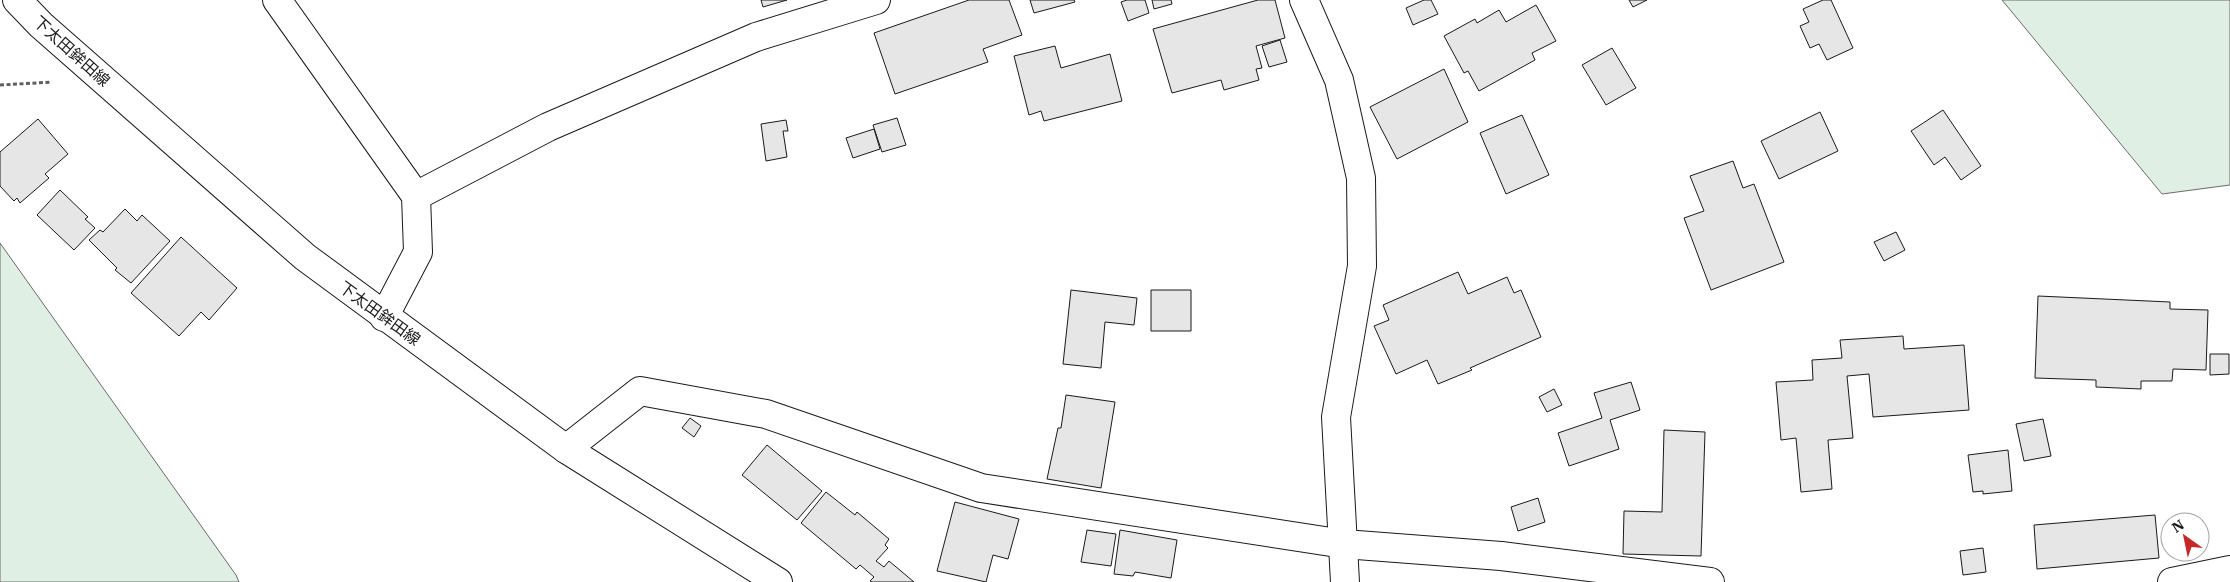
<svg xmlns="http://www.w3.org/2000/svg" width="2230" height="582" font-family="'IBM Plex Serif','Noto Sans JP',serif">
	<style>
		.green { fill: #e0efe3; stroke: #6a6a6a }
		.building { fill: #e6e6e6; stroke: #1a1a1a }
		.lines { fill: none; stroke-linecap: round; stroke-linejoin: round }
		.street-casing { stroke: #1a1a1a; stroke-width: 30 }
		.secondary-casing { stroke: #1a1a1a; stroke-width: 30 }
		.path { stroke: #5f5f5f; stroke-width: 3; stroke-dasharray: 4 2.5; stroke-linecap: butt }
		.street { stroke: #fff; stroke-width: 28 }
		.secondary { stroke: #fff; stroke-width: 28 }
		.labels { text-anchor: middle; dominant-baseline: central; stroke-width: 4; stroke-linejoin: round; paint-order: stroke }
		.street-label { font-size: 16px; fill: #1a1a1a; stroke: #fff }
	</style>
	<rect width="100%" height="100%" fill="#fff"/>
	<path class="green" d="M2002,0H2230V185L2162,194Z
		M0,243L236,575L239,582H0Z"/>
	<path class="building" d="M761,0H787L763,7Z
		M969,0H1009L1022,35L983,49L988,62L895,94L874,33Z
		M1030,0H1074L1075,2L1034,13Z
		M1127,0H1145L1149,13L1128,21L1121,2Z
		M1152,0H1171L1172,4L1154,9Z
		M1258,0H1275L1285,38L1256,46L1262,68L1256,69L1259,80L1224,90L1221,80L1172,93L1153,29Z
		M1424,0H1431L1438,14L1413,25L1406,8Z
		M1629,0H1647L1633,7Z
		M1823,0H1831L1853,48L1827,60L1819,44L1810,48L1800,26L1809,22L1803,9Z
		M1536,5L1556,41L1532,53L1535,60L1479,91L1468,71L1464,73L1444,36L1475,19L1477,23L1499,10L1506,22Z
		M1280,40L1287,62L1269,67L1262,46Z
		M1055,46L1061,68L1110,54L1122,101L1044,121L1041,111L1029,115L1014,56Z
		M1612,48L1636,88L1606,105L1582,65Z
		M1444,69L1468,122L1397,159L1370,107Z
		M1943,110L1981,166L1961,180L1945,157L1934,165L1911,131Z
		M1820,112L1838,151L1779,179L1761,141Z
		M1522,115L1549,175L1506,194L1480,133Z
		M897,118L906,145L882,152L873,125Z
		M38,119L68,154L45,174L49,178L20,203L17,198L14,201L0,186V152Z
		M786,120L788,131H783L787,157L766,161L761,124Z
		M874,129L880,149L853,158L846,138Z
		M1733,161L1743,188L1754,184L1784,262L1711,290L1684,218L1704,211L1690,176Z
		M60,190L88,217L85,219L95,228L74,250L37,215Z
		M125,209L137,221L142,215L170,241L131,283L115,270L117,268L89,240L100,230L103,232Z
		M1896,232L1905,250L1884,261L1874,242Z
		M181,237L237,288L209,320L201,312L179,336L131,293Z
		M1458,272L1468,294L1507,277L1514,293L1521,290L1541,337L1470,368L1472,370L1438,384L1427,360L1396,374L1374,326L1389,320L1383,305Z
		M1071,290L1137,298L1134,325L1105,322L1101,368L1063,364Z
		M1151,290H1191V331H1151Z
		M2038,296L2170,302V309L2208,310L2206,370L2173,369L2172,381H2141V389L2096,387V380L2035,378Z
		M1903,336L1904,349L1964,345L1969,410L1873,417L1869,374L1847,376L1853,438L1828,440L1832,489L1801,492L1796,438L1781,440L1776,382L1813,380L1812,360L1842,358L1840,340Z
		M2210,354H2229V374L2210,375Z
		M1631,382L1640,410L1610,420L1619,449L1569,466L1558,433L1602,418L1594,393Z
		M1554,389L1562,405L1547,412L1539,397Z
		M1066,395L1115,402L1101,488L1047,479L1058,428H1061Z
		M690,418L701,426L694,437L682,428Z
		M2043,419L2051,456L2024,461L2016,424Z
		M1664,430L1705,432L1701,556L1623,554L1624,511L1662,512Z
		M767,445L822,491L797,520L742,475Z
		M2008,450L2012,491L1983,494V491L1973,492L1968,455Z
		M826,492L855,515L857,512L889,539L885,545L888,548L876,561L884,567L889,561L914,582H872L870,581L874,577L860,565L856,569L801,523Z
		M1538,498L1545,522L1518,531L1511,507Z
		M955,502L1019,519L1008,559L993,555L986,582L937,571Z
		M2155,515L2159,558L2037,569L2034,525Z
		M1087,530L1116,534L1111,566L1081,562Z
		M1120,530L1177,540L1171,578L1135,572L1133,576L1114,574Z
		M1983,548L1986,572L1963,575L1960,551Z"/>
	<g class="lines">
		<g class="street-casing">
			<path id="street" d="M277,0L416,196L418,252L384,317
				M1304,0L1339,80L1361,178L1362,266L1336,417L1345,582
				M416,196L548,127L756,37L876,0
				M566,449L640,391L766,414L981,488L1344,544L1501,556L1710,582
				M2172,582L2230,570"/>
		</g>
		<g class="secondary-casing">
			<path id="secondary" d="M17,0L41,25L305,257L566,449L778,582"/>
		</g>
		<path class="path" d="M0,85L52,82"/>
		<use href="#street" class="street"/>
		<use href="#secondary" class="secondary"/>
	</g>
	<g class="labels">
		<g class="street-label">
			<text transform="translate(72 51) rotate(42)">下太田鉾田線</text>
			<text transform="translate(380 313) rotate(36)">下太田鉾田線</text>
		</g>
	</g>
	<g transform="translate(2185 537) rotate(327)"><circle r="24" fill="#ffffff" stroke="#a3a3a3"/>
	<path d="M0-4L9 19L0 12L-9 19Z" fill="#c62828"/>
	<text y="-8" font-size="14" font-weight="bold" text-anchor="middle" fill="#1a1a1a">N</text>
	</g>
</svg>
